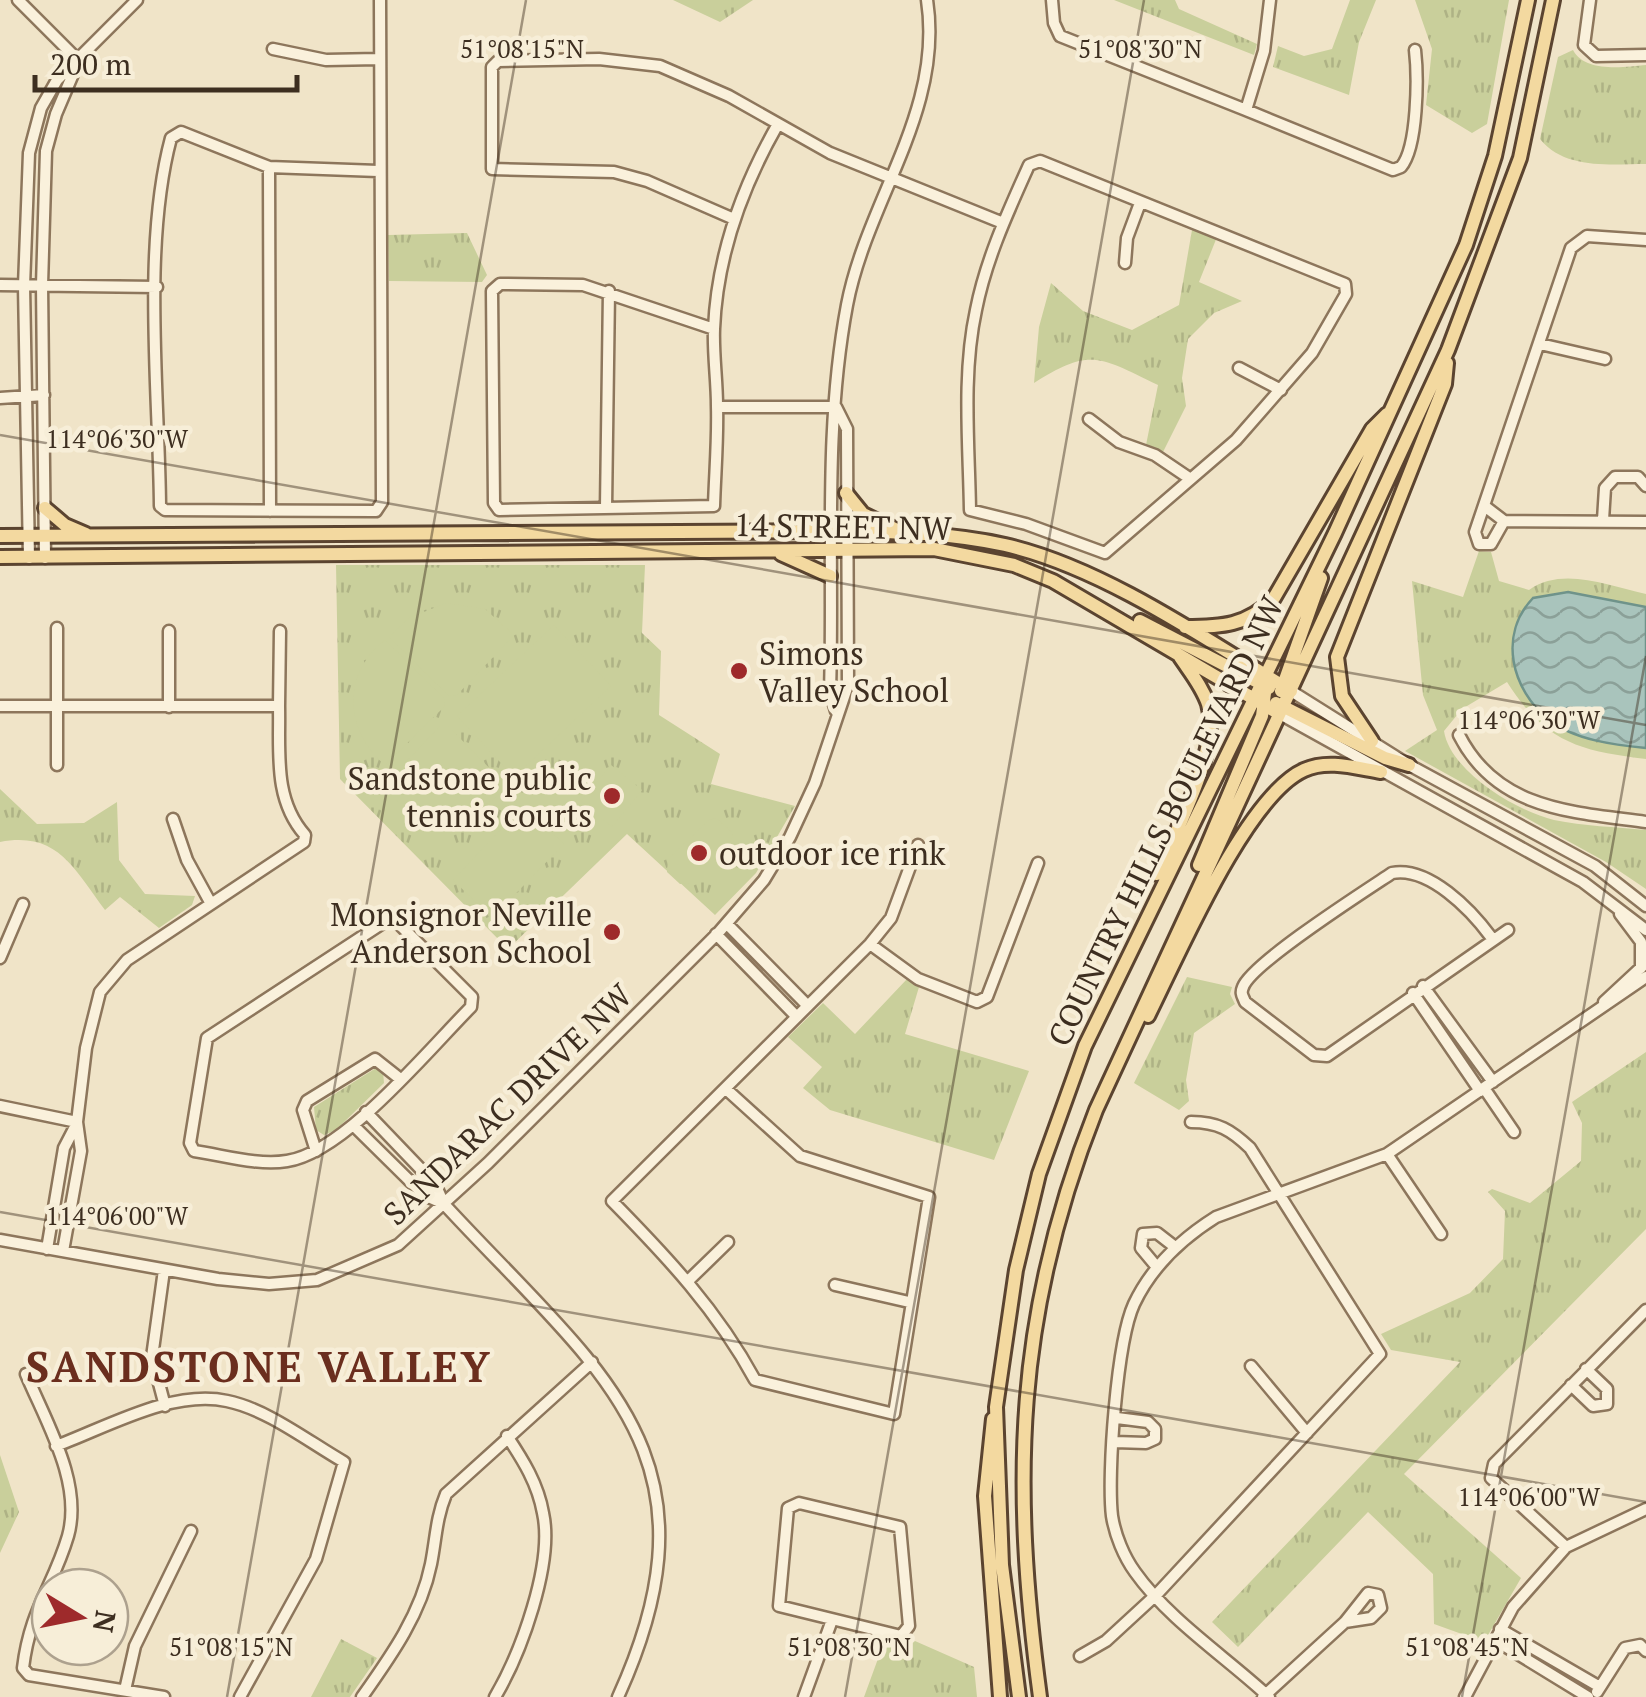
<svg xmlns="http://www.w3.org/2000/svg" width="1646" height="1697" font-family="'PT Serif',serif">
	<style>
		.park { fill: url(#park-tufts) }
		.pitch { fill: #c9cf9b }
		.water { fill: url(#water-waves); stroke: #6f938a; stroke-width: 2.5 }
		.lines { fill: none; stroke-linecap: round; stroke-linejoin: round }
		.minor-casing { stroke: #8d765c; stroke-width: 15 }
		.major-casing { stroke: #5b4430; stroke-width: 18 }
		.minor { stroke: #faf1dc; stroke-width: 10 }
		.major { stroke: #f3d9a0; stroke-width: 12 }
		.ticks { fill: none; stroke: #3d2e20; stroke-width: 2.5; stroke-opacity: 0.45 }
		.poi-dot { fill: #9e2a2b; stroke: #f7eed8; stroke-width: 4 }
		.labels { text-anchor: middle; dominant-baseline: central; stroke-width: 9; stroke-linejoin: round; paint-order: stroke }
		.street-label { font-size: 32px; fill: #3d2e20; stroke: #f7eed8 }
		.poi-label { font-size: 32px; fill: #3d2e20; stroke: #f7eed8; text-anchor: start }
		.district-label { font-size: 42px; font-weight: bold; letter-spacing: 2.5px; fill: #6b2e1e; stroke: #f7eed8 }
		.ticks-label { font-size: 25px; text-anchor: middle; fill: #3d2e20; stroke: #f7eed8; stroke-width: 9; stroke-linejoin: round; paint-order: stroke }
	</style>
	<defs>
		<pattern id="park-tufts" width="24" height="20" patternUnits="userSpaceOnUse" patternTransform="scale(2.5)"><rect width="24" height="20" fill="#c9cf9b"/><path d="M3 7l-1-3M5 7V3M7 7l1-3M15 17l-1-3M17 17v-4M19 17l1-3" fill="none" stroke="#aeb285"/></pattern>
		<pattern id="water-waves" width="16" height="10" patternUnits="userSpaceOnUse" patternTransform="scale(2.5)"><rect width="16" height="10" fill="#a9c4bc"/><path d="M0 5q4-4 8 0t8 0" fill="none" stroke="#8ba098"/></pattern>
	</defs>
	<rect width="100%" height="100%" fill="#f0e4c8"/>
	<path class="park" d="M673,0H753L720,22Z
		M1114,0H1175L1179,9L1257,44L1254,55Z
		M1350,0H1376L1359,42L1349,95L1273,67L1278,46L1304,56L1332,49Z
		M1415,0H1509L1487,124L1472,133L1426,105L1432,49Z
		M1573,50C1585,73 1624,67 1646,65V164C1610,164 1565,170 1540,139L1558,57Z
		M1192,230L1217,237L1199,282L1242,301L1214,313L1188,339L1182,378L1186,406L1163,452L1146,445L1158,385C1099,357 1091,347 1034,383L1039,327L1051,283L1083,311L1132,330L1179,305Z
		M467,233L487,275L482,282L389,281L388,235Z
		M1479,551L1491,552L1499,581L1529,590C1563,566 1608,586 1646,594V759C1579,751 1545,742 1507,682L1462,709L1444,731C1450,771 1516,811 1554,820C1584,826 1615,827 1646,830V889L1606,862L1405,751L1437,730L1423,695L1412,581L1463,597Z
		M336,565H645L642,633L661,651L659,715L720,754L711,784L795,806L756,873L715,915L627,834L508,949L340,779Z
		M0,789L37,824L84,823L117,802L119,860L145,894L195,896L192,905L159,928L120,897L105,910C74,869 58,831 0,842Z
		M1187,977L1232,987L1230,994L1235,1004L1194,1033L1186,1080L1189,1101L1179,1110L1134,1083Z
		M907,979L919,987L905,1034L1029,1071L994,1160L830,1110L803,1088L822,1067L788,1037L823,1003L855,1034Z
		M1646,1052V1229L1404,1474L1521,1578L1484,1642L1434,1624L1433,1574L1368,1512L1238,1647L1212,1622L1460,1362L1391,1350L1381,1334L1470,1293L1503,1259L1505,1211L1488,1192L1492,1189L1530,1203L1581,1161L1582,1123L1572,1102Z
		M376,1068L383,1072L384,1083L336,1130L324,1135L316,1130L314,1107Z
		M0,1455L19,1512L0,1553Z
		M341,1639L377,1658L350,1697H311Z
		M915,1641L974,1667L977,1697H864L883,1645L905,1649Z"/>
	<path class="pitch" d="M446,603L485,609L514,635L457,695L449,696L389,637L409,618Z
		M554,625L611,686L514,777L457,716Z
		M385,640L444,698L445,706L385,765C344,730 342,673 385,640Z
		M440,726H448L507,786C472,827 416,829 383,786Z
		M611,765L642,790L612,827L581,801Z
		M524,805L564,844L492,918L453,880Z
		M716,818L733,833L730,846L693,883L680,884L667,872L668,859L709,820Z"/>
	<path class="water" d="M1568,592L1646,607V748C1615,745 1574,740 1549,720C1511,689 1498,635 1533,598Z"/>
	<g class="lines">
		<g class="minor-casing">
			<path id="minor" d="M18,0L79,61
				M1052,0L1054,23L1060,36L1246,110L1264,51L1270,0
				M1590,0L1584,45L1596,56L1646,55
				M273,49L326,60L378,59
				M1246,110L1393,170L1401,167C1418,147 1418,76 1415,50
				M1040,161L1345,284L1346,294L1312,353L1236,440L1105,553L1026,524L970,510C969,445 962,374 976,310C986,259 1008,212 1029,165Z
				M269,167L270,511
				M378,171L269,167L181,132L171,138C142,246 159,393 160,506L165,510L376,511L382,502L380,0
				M734,219L647,181L614,172L492,169V67L498,61L599,59L660,66L729,96L830,153L1003,223
				M1125,263L1127,238L1140,203
				M0,285L157,287
				M714,329L583,285L500,284L492,291L494,503L499,510L714,506C715,473 718,439 717,406C717,380 713,354 714,329C717,255 742,187 778,124
				M1540,344L1605,359
				M1239,368L1281,390
				M0,398L44,395
				M718,407H836
				M1089,419L1119,442L1155,455L1189,478
				M606,507L609,291
				M1487,508L1504,521L1646,522
				M1603,520L1605,488L1615,477H1638L1646,486
				M1504,521L1491,544H1479L1475,532L1571,248L1587,236L1646,240
				M29,558L24,286L29,153L41,108L57,80L137,0
				M45,558L42,285L46,151L56,114L76,67
				M57,628V765
				M1291,691L1409,765L1595,866L1646,906
				M0,706H279C280,752 273,799 305,835L304,842L127,960L100,992L86,1048L77,1122L81,1151L63,1251
				M279,706L280,631
				M169,707V631
				M836,711L830,691C834,562 823,432 847,305C867,200 944,111 927,0
				M1278,713L1583,882L1646,930
				M1459,735C1497,810 1572,812 1646,822
				M173,819L187,860L210,902
				M1620,914L1641,942V968
				M392,917L472,997L471,1007C429,1049 344,1153 287,1161C258,1166 223,1155 194,1151L190,1143L207,1038Z
				M727,924L807,1005
				M716,934L796,1016
				M1491,937C1471,910 1429,866 1392,873C1365,891 1252,963 1243,987C1240,994 1243,996 1245,1002L1314,1055L1327,1056L1508,930
				M870,944L918,979L977,1002L987,997L1038,863
				M0,958L23,904
				M1423,986L1493,1082
				M1413,993L1480,1091
				M1604,1002L1646,963
				M1484,1088L1514,1132
				M726,1089L800,1156L929,1197L894,1414L755,1380C717,1310 667,1257 612,1201L870,944L891,918L918,845
				M0,1106L77,1122
				M366,1112L435,1184L444,1204C597,1370 729,1453 618,1697
				M353,1125L424,1195L444,1204
				M316,1151L303,1110L307,1101L375,1059L399,1078
				M1387,1154L1441,1234
				M0,1240L218,1279L269,1284L317,1280L398,1245L488,1163L719,932L764,880L790,837L815,783L848,685L847,429L836,407
				M47,1249L64,1148L77,1123
				M1156,1266L1141,1248L1143,1234L1157,1233L1175,1247
				M164,1270L152,1357L165,1406
				M689,1280L728,1242
				M835,1285L909,1302
				M1251,1366L1307,1433
				M26,1374C46,1422 83,1483 68,1536C53,1587 30,1609 23,1668L29,1675L164,1697
				M1571,1385L1593,1406L1607,1404V1389L1586,1369
				M1115,1442L1146,1443L1155,1439V1429L1148,1422L1117,1418
				M56,1446C107,1427 173,1389 227,1401C267,1409 309,1442 344,1462L316,1559L240,1697
				M799,1503L900,1527L909,1626L901,1636L779,1606L788,1508Z
				M1566,1547L1491,1478L1494,1464L1646,1310
				M1500,1629L1600,1687
				M1495,1640L1588,1697
				M1080,1656L1106,1641L1157,1594L1380,1354L1250,1148C1231,1130 1218,1122 1191,1122
				M125,1690L135,1646L191,1531
				M1597,1692L1625,1648L1640,1645L1646,1651
				M362,1697C391,1656 421,1614 431,1564C436,1539 436,1518 446,1494L592,1362
				M495,1697C521,1653 554,1563 543,1513C538,1484 523,1460 507,1436
				M804,1697L832,1620
				M1263,1697L1345,1622L1368,1593L1378,1595L1381,1608L1371,1618L1345,1622
				M1269,1697C1226,1657 1169,1620 1135,1572C1124,1557 1115,1535 1112,1516C1107,1474 1117,1341 1134,1304C1152,1266 1181,1239 1216,1217L1387,1154L1646,977
				M1465,1697L1513,1607L1566,1547L1646,1509"/>
		</g>
		<g class="major-casing">
			<path id="major" d="M846,493L863,514L899,531
				M45,508L65,525L86,534
				M0,536L830,531C888,532 949,532 1005,545C1102,567 1206,639 1291,691
				M781,554L830,576
				M0,557L934,549L1014,565L1053,581L1278,713
				M1140,621L1269,688
				M1185,627C1221,627 1247,626 1274,598L1372,429L1387,414
				M1281,691L1321,578
				M1276,703L1385,758L1409,765
				M1372,741L1342,696L1337,657L1445,384L1447,363
				M1199,865L1262,716L1267,678
				M1157,874C1175,833 1221,748 1208,704C1202,686 1190,672 1180,657
				M1148,1016C1178,956 1246,796 1304,770C1328,759 1356,768 1381,772
				M993,1419L985,1496L1000,1697
				M1019,1697L1002,1565L996,1407L1016,1270L1039,1174L1085,1046L1335,533L1466,245L1495,156L1528,0
				M1040,1697C1011,1482 1015,1314 1096,1110L1448,350L1520,158L1553,0"/>
		</g>
		<use href="#minor" class="minor"/>
		<use href="#major" class="major"/>
	</g>
	<path class="ticks" d="M0,435L1646,725M0,1212L1646,1502M227,1697L526,0M845,1697L1144,0M1462,1697L1646,656"/>
	<g class="poi-dot">
		<circle cx="739" cy="671" r="10"/>
		<circle cx="612" cy="796" r="10"/>
		<circle cx="699" cy="853" r="10"/>
		<circle cx="612" cy="932" r="10"/>
	</g>
	<g class="labels">
		<g class="street-label">
			<text transform="translate(843 526) rotate(1)">14 STREET NW</text>
			<text transform="translate(1165 821) rotate(-64)">COUNTRY HILLS BOULEVARD NW</text>
			<text transform="translate(507 1104) rotate(-44)">SANDARAC DRIVE NW</text>
		</g>
		<g class="poi-label">
			<text x="759" y="653">Simons<tspan x="759" dy="37">Valley School</tspan></text>
			<text x="592" y="778" text-anchor="end">Sandstone public<tspan x="592" dy="37">tennis courts</tspan></text>
			<text x="719" y="853">outdoor ice rink</text>
			<text x="592" y="914" text-anchor="end">Monsignor Neville<tspan x="592" dy="37">Anderson School</tspan></text>
		</g>
		<g class="district-label">
			<text x="259" y="1366">SANDSTONE VALLEY</text>
		</g>
	</g>
	<g class="ticks-label">
		<text x="522" y="58">51°08'15"N</text>
		<text x="1140" y="58">51°08'30"N</text>
		<text x="117" y="448">114°06'30"W</text>
		<text x="1529" y="729">114°06'30"W</text>
		<text x="117" y="1225">114°06'00"W</text>
		<text x="1529" y="1506">114°06'00"W</text>
		<text x="231" y="1656">51°08'15"N</text>
		<text x="849" y="1656">51°08'30"N</text>
		<text x="1467" y="1656">51°08'45"N</text>
	</g>
	<g transform="translate(80 1617) rotate(100)"><circle r="48" fill="#f7eed8" stroke="#ada18e" stroke-width="2.5"/>
	<path d="M0-8L18 38L0 25L-18 38Z" fill="#9e2a2b"/>
	<text y="-15" font-size="28" font-weight="bold" text-anchor="middle" fill="#3d2e20">N</text>
	</g>
	<path d="M35 75v15h262v-15" fill="none" stroke="#3d2e20" stroke-width="5"/>
	<text x="50" y="75" font-size="30" fill="#3d2e20" stroke="#f7eed8" stroke-width="8" paint-order="stroke">200 m</text>
</svg>
